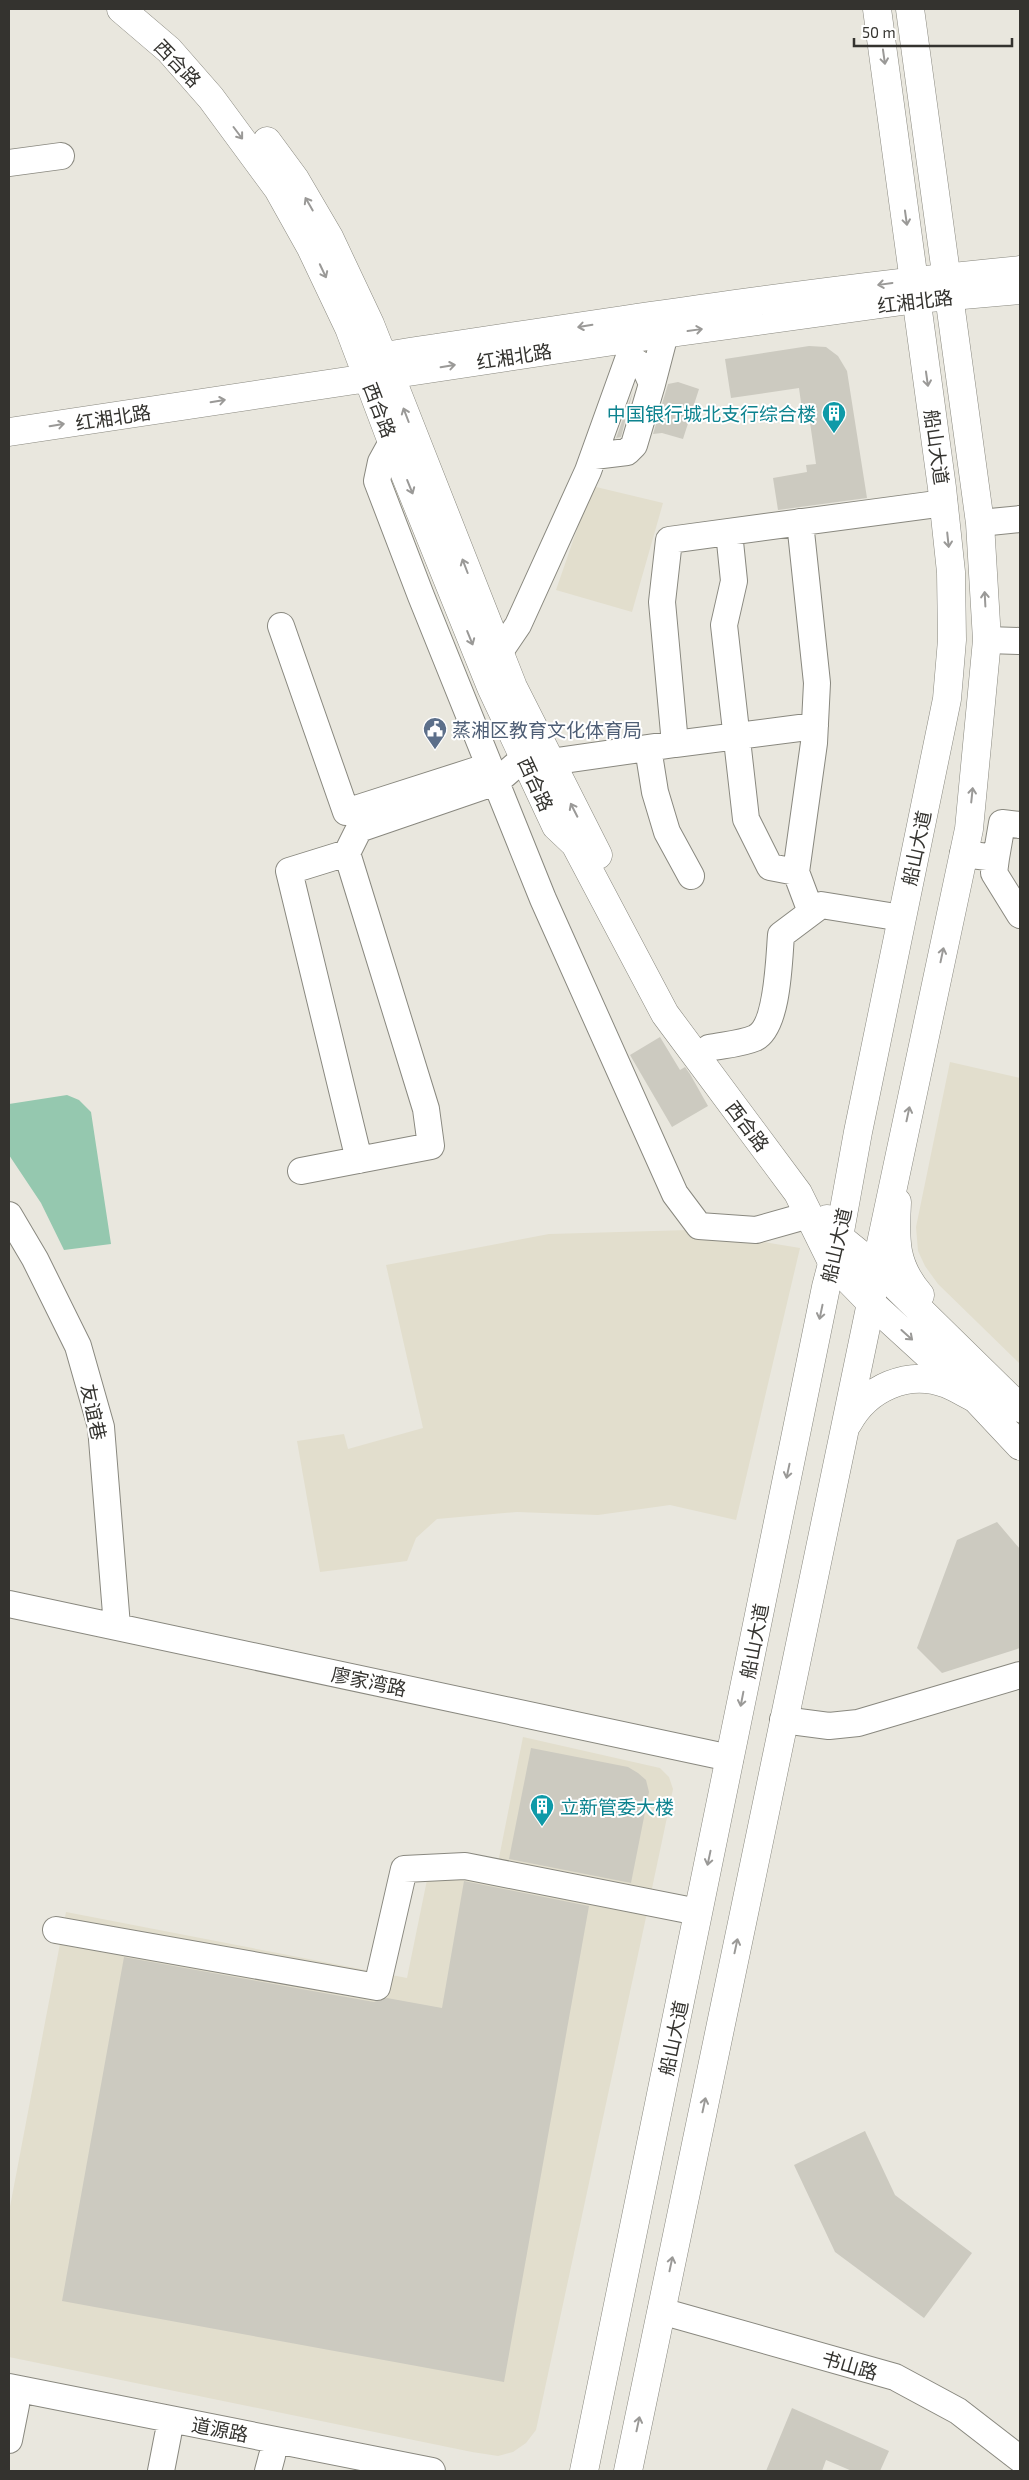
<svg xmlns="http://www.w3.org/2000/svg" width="1029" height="2480" font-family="'Exo 2','Noto Sans SC',sans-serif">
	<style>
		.built { fill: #e2decd }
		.green { fill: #95c8af }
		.building { fill: #cccac0 }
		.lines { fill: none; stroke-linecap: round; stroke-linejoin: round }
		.minor-casing { stroke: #89887f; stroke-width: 28 }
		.major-casing { stroke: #89887f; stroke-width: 29 }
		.highway-casing { stroke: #89887f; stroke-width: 29 }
		.minor { stroke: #fff; stroke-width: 26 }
		.major { stroke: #fff; stroke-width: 28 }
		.highway { stroke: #fff; stroke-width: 28 }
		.oneway { stroke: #9a9997 }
		.labels { text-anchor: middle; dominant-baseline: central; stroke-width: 4; stroke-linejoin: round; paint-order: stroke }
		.street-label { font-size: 19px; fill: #34332f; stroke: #fff }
		.culture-label { font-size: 19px; fill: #0d838f; stroke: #fff; text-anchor: end }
		.service-label { font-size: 19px; fill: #4e5e75; stroke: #fff; text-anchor: start }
	</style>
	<rect width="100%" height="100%" fill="#e9e7de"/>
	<path class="built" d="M592,486L663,503L632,612L556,590Z
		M950,1062L1020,1078V1364L938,1284L925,1266L918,1251L916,1227Z
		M689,1230L800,1248L736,1520L670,1505L598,1515L517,1512L437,1519L416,1538L407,1561L320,1572L297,1441L344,1434L348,1449L423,1428L386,1265L549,1234Z
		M523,1737L660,1768L669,1777L673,1789L651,1893L498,1863Z
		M429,1870L648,1908L536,2430L526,2443L513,2452L498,2456L472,2452L9,2357V2212L66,1912L407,1978Z"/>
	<path class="green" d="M67,1095L79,1100L91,1112L111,1244L64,1250L41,1203L9,1155V1104Z"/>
	<path class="building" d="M809,346L826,347L838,356L847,371L867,498L778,510L773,478L807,472L806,465L816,464L808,409L802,410L799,388L731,398L725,359Z
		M678,382L699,389L683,439L662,433L653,434L668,384Z
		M633,391L621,437L616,438Z
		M660,1037L680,1070L685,1067L690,1074L708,1106L672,1127L630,1055Z
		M997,1522L1020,1549V1648L942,1673L917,1648L957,1540Z
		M531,1748L628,1767L638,1773L646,1780L649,1792L631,1883L509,1859Z
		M464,1881L589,1906L504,2382L62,2301L124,1957L374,2002L387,1998L442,2008Z
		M865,2131L895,2195L972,2253L924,2318L835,2252L794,2165Z
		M792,2408L889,2451L880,2471H852L826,2460L822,2471H766Z"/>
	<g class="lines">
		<g class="minor-casing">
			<path id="minor" d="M9,163L61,156
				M652,384L665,334
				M392,442L381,462L377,481L421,596L543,899L675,1194L699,1226L756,1230L809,1215
				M594,456L627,452L634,445L652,384L645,368L629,357
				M800,522L817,683L814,743L796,872L811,912
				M980,523L1020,519
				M729,532L734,581L724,625L746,819L770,867L796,872
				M281,626L346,812L477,770
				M987,640L1020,641
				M484,662L499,653L518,625L588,471L629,357L625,320
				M675,744L815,726
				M648,748L655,792L667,832L691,876
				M550,762L675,744L662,602L669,540L944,503
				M347,853L289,871L359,1160
				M963,854L996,858L1002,823L1020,825
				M996,858L994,873L1020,915
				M709,1048C723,1045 741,1044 755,1038C778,1027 779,959 781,935L821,905L902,918
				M301,1171L431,1146L426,1109L347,853L359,829L496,782L524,758
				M9,1215L35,1259L78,1346L101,1427L117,1626
				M9,1604L730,1758
				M783,1720L829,1726L858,1723L1020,1675
				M56,1930L377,1987L404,1869L465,1866L698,1912
				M661,2311L895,2377L958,2411L1020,2459
				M9,2387L432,2471
				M9,2440L16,2405
				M161,2471L168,2435
				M268,2471L272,2456"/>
		</g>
		<g class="major-casing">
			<path id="major" d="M121,9L169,50L211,98L278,189L311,248L349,328L392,442L491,687L556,826L575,844L665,1014L798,1193L833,1264L871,1303L975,1398L1020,1446
				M267,141L295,179L329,237L370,324L513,687L598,855
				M365,359C583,326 801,291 1020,270
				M9,432L627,339L917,299L1020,290
				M897,1202C895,1240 894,1265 920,1295
				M827,1219L839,1237L876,1267L1020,1408"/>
		</g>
		<g class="highway-casing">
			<path id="highway" d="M848,1423C867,1388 908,1369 947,1384C957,1388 966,1394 975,1398
				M584,2471L826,1287L839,1237L858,1132L947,699L952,640L951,572L942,488L877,9
				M628,2471L871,1303L876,1267L969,829L987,640L980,523L910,9"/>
		</g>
		<use href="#minor" class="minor"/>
		<use href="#major" class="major"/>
		<use href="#highway" class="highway"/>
	</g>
	<defs><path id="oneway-shaft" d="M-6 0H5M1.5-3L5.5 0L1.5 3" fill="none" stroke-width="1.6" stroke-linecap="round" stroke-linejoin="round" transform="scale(1.25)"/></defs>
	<g class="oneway">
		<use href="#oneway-shaft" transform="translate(884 57) rotate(82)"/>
		<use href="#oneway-shaft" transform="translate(238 133) rotate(53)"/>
		<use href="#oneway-shaft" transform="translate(309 204) rotate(-120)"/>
		<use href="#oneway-shaft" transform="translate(906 218) rotate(82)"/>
		<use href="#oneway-shaft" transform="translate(323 271) rotate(65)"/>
		<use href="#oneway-shaft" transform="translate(885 284) rotate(172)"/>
		<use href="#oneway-shaft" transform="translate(585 326) rotate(171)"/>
		<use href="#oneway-shaft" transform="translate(695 330) rotate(-8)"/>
		<use href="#oneway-shaft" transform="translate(448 366) rotate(-9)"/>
		<use href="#oneway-shaft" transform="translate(927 379) rotate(82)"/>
		<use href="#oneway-shaft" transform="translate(218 401) rotate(-9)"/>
		<use href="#oneway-shaft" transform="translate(406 415) rotate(-111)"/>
		<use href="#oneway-shaft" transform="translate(57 425) rotate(-9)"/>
		<use href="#oneway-shaft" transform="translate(410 487) rotate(68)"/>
		<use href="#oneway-shaft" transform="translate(948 540) rotate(84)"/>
		<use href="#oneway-shaft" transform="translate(465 566) rotate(-111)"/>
		<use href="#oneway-shaft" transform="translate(985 599) rotate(-93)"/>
		<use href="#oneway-shaft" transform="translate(470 638) rotate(68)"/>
		<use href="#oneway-shaft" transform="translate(972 795) rotate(-84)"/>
		<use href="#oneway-shaft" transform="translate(574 810) rotate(-117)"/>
		<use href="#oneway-shaft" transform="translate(942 955) rotate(-78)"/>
		<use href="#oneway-shaft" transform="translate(908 1114) rotate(-78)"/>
		<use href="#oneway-shaft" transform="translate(821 1312) rotate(102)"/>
		<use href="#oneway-shaft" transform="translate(907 1335) rotate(42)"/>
		<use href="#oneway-shaft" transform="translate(788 1471) rotate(102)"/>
		<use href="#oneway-shaft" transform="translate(742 1699) rotate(101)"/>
		<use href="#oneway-shaft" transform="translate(709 1858) rotate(102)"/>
		<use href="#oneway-shaft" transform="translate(736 1946) rotate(-78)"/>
		<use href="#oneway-shaft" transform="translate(704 2105) rotate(-78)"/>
		<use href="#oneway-shaft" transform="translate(671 2264) rotate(-78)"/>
		<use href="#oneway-shaft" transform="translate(638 2424) rotate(-78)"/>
	</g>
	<defs>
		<g id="building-pin" transform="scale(1.25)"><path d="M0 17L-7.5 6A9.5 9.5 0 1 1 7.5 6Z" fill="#0f9aa8" stroke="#fff"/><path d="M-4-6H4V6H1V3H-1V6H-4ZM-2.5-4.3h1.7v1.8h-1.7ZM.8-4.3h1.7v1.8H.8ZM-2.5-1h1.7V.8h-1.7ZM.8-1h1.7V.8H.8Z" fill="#fff"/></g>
		<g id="civic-pin" transform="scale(1.25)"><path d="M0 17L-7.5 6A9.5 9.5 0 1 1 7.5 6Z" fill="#5c6f8a" stroke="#fff"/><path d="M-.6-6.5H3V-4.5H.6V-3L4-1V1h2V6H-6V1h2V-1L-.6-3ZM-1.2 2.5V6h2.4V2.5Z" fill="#fff"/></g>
	</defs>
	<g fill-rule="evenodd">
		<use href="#building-pin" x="834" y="413"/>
		<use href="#civic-pin" x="435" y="729"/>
		<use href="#building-pin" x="542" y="1806"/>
	</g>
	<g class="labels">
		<g class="street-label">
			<text transform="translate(178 63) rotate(46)">西合路</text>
			<text transform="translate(915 301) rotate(-7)">红湘北路</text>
			<text transform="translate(514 356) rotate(-9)">红湘北路</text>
			<text transform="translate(380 410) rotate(69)">西合路</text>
			<text transform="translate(113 417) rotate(-9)">红湘北路</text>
			<text transform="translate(937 447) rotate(82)">船山大道</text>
			<text transform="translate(536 784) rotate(65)">西合路</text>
			<text transform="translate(916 848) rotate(-78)">船山大道</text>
			<text transform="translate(748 1126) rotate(53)">西合路</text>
			<text transform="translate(836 1245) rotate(-77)">船山大道</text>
			<text transform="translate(94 1412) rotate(78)">友谊巷</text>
			<text transform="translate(754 1641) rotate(-79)">船山大道</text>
			<text transform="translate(369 1681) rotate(12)">廖家湾路</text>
			<text transform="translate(673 2038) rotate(-78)">船山大道</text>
			<text transform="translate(850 2365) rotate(16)">书山路</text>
			<text transform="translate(220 2429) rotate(11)">道源路</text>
		</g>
		<g class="culture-label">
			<text x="816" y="413">中国银行城北支行综合楼</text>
			<text x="560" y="1806" text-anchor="start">立新管委大楼</text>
		</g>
		<g class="service-label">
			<text x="452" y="729">蒸湘区教育文化体育局</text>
		</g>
	</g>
	<rect width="1029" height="2480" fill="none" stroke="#34332f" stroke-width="20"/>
	<path d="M854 38v8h158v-8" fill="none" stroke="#34332f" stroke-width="2.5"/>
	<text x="862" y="38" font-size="15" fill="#34332f" stroke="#ffffff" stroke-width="4" paint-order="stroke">50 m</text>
</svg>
